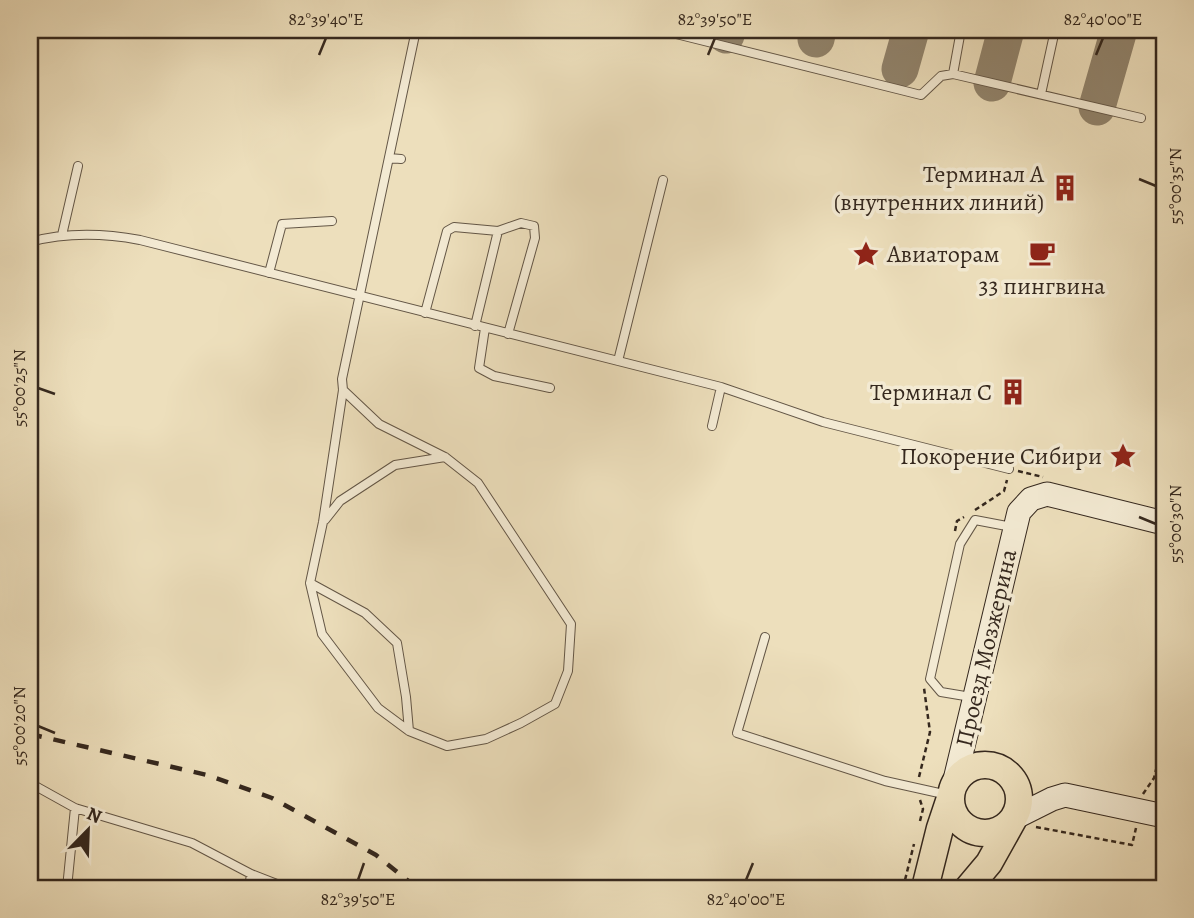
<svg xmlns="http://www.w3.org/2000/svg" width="1194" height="918" font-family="Alegreya,serif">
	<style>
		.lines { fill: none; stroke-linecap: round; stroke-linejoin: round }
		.taxiway { stroke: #91846d; stroke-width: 37 }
		.lane-casing { stroke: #635646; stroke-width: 10 }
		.secondary-casing { stroke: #35281e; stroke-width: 25 }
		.primary-casing { stroke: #35281e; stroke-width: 29 }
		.path { stroke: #35281e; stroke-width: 2.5; stroke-dasharray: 5 3.5; stroke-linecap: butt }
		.lane { stroke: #f3ead3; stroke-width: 8 }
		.secondary { stroke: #f3ead3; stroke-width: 23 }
		.primary { stroke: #eddfbc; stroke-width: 26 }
		.rail { stroke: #35281e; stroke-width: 4.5; stroke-dasharray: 12 12; stroke-linecap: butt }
		.ticks { fill: none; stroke: #35281e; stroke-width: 2.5 }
		.labels { text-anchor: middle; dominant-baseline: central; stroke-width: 7; stroke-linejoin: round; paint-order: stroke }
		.poi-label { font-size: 24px; fill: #35281e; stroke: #f3ead3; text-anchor: end }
		.street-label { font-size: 24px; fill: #35281e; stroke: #f3ead3 }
		.neatline { fill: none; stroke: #35281e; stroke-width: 2.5 }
		.ticks-label { font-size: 18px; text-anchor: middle; fill: #35281e }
	</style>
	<rect width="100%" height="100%" fill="#eddfbc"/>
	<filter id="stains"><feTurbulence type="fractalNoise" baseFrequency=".00286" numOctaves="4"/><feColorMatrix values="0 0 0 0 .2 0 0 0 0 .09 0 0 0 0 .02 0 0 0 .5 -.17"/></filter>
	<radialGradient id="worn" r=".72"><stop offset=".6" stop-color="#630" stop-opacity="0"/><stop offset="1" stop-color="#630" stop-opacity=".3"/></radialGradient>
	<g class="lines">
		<path class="taxiway" d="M726,35L727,30
			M816,39L818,30
			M900,69L911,30
			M992,83L1006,30
			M1097,107L1119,30"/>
		<g class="lane-casing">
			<path id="lane" d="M660,30L921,95L941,76L953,74L1141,118
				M953,74L961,30
				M1041,94L1055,30
				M389,158L401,159
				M62,235L78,166
				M30,242C67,232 102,233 140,240L721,387L823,422L1009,469
				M269,273L282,224L332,221
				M425,313L447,231L454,227L498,231
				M475,326L498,231L521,223L534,226L535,238L508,334
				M485,328L479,368L494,376L550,388
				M618,361L663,180
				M343,390L379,424L445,457L478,483L571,624L568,671L555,704L521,723L486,739L447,746L409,731L378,708L322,634L310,583L323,522L343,390L342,379L416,30
				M712,426L721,387
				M325,520L340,501L395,465L445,457
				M310,583L365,613L397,643L406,697L409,731
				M765,637L737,733L885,781L948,795
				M971,697L941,692L930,679L960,544L975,520L1012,527
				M30,783L75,808L192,843L251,874L287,888
				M67,888L75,808
				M249,888L251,874"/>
		</g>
		<g class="secondary-casing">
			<path id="secondary" d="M954,784L1019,512L1031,499L1047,494L1164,523
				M1014,818L1052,799L1065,795L1164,816"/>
		</g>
		<g class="primary-casing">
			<path id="primary" d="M951 799a34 34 0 1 1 68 0a34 34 0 1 1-68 0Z
				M925,888L940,828L951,795
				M968,888L989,863L1013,820"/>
		</g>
		<path class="path" d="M1018,471L1043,477
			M975,510L1004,491L1007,480
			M955,531L957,521L964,517
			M919,777L930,732L924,688
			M1143,794L1154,778L1164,737
			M920,821L923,809L920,800
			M1036,827L1132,845L1136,828
			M903,888L914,844"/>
		<use href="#lane" class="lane"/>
		<use href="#secondary" class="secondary"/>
		<use href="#primary" class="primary"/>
		<path class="rail" d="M30,734L207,775L272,798L376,855L417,888"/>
	</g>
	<path class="ticks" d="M319,55L326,38M708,55L715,38M1096,55L1103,38M1139,179L1156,186M38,388L55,394M1139,517L1156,524M38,726L55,733M358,880L364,863M746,880L753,863"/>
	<defs>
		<g id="building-bare" transform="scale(2.1)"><path d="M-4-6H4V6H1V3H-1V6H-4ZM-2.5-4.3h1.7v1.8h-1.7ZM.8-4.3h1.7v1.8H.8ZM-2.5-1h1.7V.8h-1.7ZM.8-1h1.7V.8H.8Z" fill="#8f2418" stroke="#f3ead3" stroke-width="2.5" paint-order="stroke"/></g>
		<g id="cafe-bare" transform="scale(2.1)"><path d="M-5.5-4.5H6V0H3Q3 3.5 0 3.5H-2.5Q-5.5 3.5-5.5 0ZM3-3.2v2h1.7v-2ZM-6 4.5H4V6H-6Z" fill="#8f2418" stroke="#f3ead3" stroke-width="2.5" paint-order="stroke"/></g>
		<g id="sight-bare" transform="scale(2.1)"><path d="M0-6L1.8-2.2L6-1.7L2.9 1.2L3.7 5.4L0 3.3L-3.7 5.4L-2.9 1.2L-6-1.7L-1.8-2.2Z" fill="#8f2418" stroke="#f3ead3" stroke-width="2.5" paint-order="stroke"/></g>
	</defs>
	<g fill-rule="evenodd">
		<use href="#building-bare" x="1065" y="188"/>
		<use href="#cafe-bare" x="1042" y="253"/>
		<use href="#sight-bare" x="866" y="254"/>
		<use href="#building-bare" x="1013" y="392"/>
		<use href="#sight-bare" x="1123" y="456"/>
	</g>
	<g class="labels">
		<g class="poi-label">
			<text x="1044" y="174">Терминал А<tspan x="1044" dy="28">(внутренних линий)</tspan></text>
			<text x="887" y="254" text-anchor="start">Авиаторам</text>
			<text x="1042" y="286" text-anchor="middle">33 пингвина</text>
			<text x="992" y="392">Терминал С</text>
			<text x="1102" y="456">Покорение Сибири</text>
		</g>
		<g class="street-label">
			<text transform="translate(986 648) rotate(-77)">Проезд Мозжерина</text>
		</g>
	</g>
	<rect width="1194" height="918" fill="none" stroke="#eddfbc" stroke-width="77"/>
	<g transform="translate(88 830) rotate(23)" stroke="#f3ead3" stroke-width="5" paint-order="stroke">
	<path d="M0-5L12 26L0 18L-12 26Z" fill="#35281e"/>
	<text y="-10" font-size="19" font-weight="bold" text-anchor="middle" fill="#35281e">N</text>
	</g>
	<rect x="38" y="38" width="1118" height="842" class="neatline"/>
	<g class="ticks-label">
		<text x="326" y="25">82°39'40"E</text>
		<text x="715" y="25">82°39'50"E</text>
		<text x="1103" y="25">82°40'00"E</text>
		<text transform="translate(1175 186) rotate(-90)" y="6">55°00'35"N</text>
		<text transform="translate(19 388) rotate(-90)" y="6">55°00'25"N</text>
		<text transform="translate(1175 524) rotate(-90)" y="6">55°00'30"N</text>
		<text transform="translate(19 726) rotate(-90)" y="6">55°00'20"N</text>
		<text x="358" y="905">82°39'50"E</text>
		<text x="746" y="905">82°40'00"E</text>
	</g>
	<rect width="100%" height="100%" filter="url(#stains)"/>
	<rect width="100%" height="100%" fill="url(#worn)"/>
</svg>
